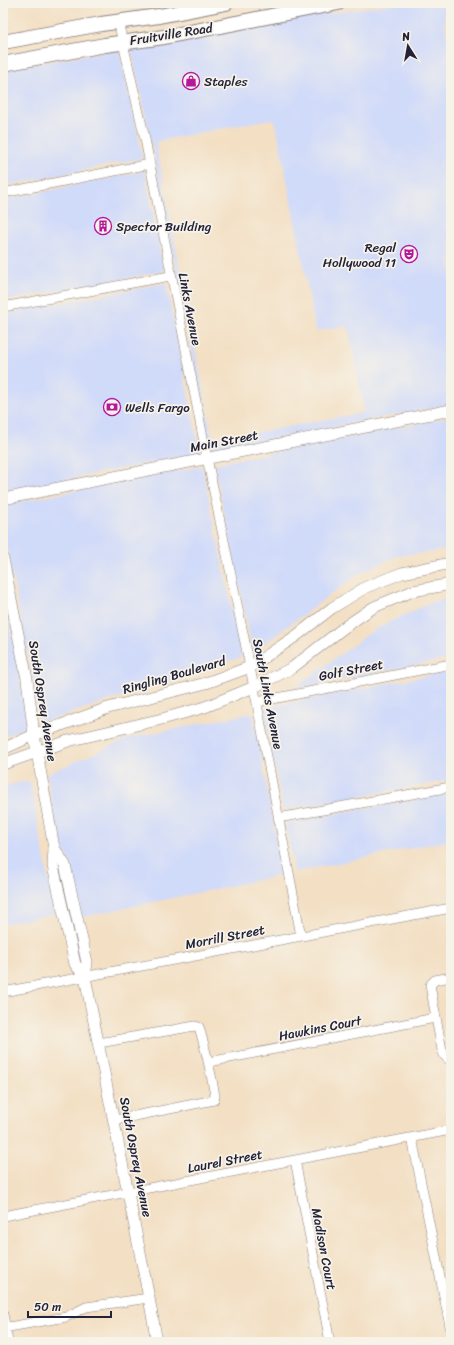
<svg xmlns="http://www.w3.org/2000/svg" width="454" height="1345" font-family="Sriracha,sans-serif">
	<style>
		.built { fill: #d0daf9; fill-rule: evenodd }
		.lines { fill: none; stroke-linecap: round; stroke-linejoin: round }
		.minor-casing { stroke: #8a807f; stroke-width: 10 }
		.tertiary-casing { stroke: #8a807f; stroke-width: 12 }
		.primary-casing { stroke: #8a807f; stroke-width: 16 }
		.minor { stroke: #fff; stroke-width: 9 }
		.tertiary { stroke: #fff; stroke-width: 11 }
		.primary { stroke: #fff; stroke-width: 14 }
		.labels { text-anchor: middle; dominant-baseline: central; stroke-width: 3.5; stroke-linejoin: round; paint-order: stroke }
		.street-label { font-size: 13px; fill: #22223b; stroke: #f7f3e8 }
		.poi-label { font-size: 13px; fill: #22223b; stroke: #f7f3e8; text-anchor: start }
	</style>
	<rect width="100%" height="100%" fill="#f7f3e8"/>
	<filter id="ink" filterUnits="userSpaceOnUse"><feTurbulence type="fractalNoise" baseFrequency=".025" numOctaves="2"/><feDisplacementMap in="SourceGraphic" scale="8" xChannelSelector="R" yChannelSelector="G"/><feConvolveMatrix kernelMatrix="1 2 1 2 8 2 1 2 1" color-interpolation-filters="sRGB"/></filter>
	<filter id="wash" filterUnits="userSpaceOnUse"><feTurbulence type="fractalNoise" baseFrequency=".012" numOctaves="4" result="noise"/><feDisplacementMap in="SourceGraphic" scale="16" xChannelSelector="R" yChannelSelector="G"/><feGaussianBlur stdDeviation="0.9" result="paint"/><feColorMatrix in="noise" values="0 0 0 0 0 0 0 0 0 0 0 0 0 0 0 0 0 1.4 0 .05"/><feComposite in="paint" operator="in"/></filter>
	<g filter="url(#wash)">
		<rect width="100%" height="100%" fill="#f3dfc3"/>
		<path class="built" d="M398,3H444L445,26L451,57V404L211,451L154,156L131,48L284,20ZM270,119L274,121L276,124L316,331L344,326L349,329L364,410L361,413L216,440L212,436L156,144L158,141Z
			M119,49L143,158L3,186V70Z
			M145,171L164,271L3,301V200Z
			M166,283L200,453L3,492V314Z
			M451,417V549L397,556L357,575L253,652L214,464Z
			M202,466L242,657L40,723L31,671L3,530V505Z
			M3,588L29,727L18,730L3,737Z
			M451,598V658L293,689L377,628L430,603Z
			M451,671V780L283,810L264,710L269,707Z
			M253,713L283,875L82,917L71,863L60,846L61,843L59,842L47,774L129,738Z
			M28,781L30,782L37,819L55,914L3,924V786Z
			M451,793V840L295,872L285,823Z"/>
	</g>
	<g filter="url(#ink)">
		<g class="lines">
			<g class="minor-casing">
				<path id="minor" d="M118,21L145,139L207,458L250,667L301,936
					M3,193L150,164
					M3,307L170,276
					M257,702L451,664
					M278,818L451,787
					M451,977L435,980L430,985L442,1050L444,1055L448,1059L451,1058
					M3,992L451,908
					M99,1043L195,1026L199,1027C206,1050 211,1073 215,1096L214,1100L115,1120
					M209,1062L435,1018
					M412,1138L451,1331
					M295,1160L330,1342
					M3,1216L451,1130
					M3,1314L8,1342
					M3,1328L66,1317L86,1307L149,1298"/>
			</g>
			<g class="tertiary-casing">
				<path id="tertiary" d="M3,499L451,410
					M3,559L27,679L34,735L54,848L53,866L75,964L85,977
					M3,749L34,735L108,708L206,683L250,667L296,636L332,608L366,587L402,573L451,563
					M3,764L68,741L162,719L205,707L254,687L292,668L346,626L374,607L413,591L451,584
					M54,848L65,865L87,962L85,977L149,1298L157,1342"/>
			</g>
			<g class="primary-casing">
				<path id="primary" d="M3,42L101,24L159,16L226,3
					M3,64L105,45L164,37L338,3"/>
			</g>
			<use href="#minor" class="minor"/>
			<use href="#tertiary" class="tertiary"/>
			<use href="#primary" class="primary"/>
		</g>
	</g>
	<defs>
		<g id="shop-ring" transform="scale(0.9)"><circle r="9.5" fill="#f7f3e8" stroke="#b5179e" stroke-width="1.5"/><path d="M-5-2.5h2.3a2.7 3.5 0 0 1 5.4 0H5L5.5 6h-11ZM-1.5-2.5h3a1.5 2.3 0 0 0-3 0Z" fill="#b5179e"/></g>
		<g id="building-ring" transform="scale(0.9)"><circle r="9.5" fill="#f7f3e8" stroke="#b5179e" stroke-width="1.5"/><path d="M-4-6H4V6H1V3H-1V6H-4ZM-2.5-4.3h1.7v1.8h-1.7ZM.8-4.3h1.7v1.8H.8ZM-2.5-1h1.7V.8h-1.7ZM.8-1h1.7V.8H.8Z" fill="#b5179e"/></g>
		<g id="theatre-ring" transform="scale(0.9)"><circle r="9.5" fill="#f7f3e8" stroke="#b5179e" stroke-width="1.5"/><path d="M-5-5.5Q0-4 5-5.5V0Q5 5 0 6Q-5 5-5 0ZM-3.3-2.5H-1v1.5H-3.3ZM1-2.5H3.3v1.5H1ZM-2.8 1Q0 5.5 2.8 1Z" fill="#b5179e"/></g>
		<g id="bank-ring" transform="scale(0.9)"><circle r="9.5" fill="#f7f3e8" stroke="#b5179e" stroke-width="1.5"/><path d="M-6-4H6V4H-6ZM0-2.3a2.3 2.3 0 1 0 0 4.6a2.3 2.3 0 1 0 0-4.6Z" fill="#b5179e"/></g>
	</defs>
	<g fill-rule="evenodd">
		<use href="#shop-ring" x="191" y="81"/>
		<use href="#building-ring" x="103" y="226"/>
		<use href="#theatre-ring" x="409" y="254"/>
		<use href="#bank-ring" x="112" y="407"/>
	</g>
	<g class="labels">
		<g class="street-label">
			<text transform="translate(171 34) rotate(-9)">Fruitville Road</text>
			<text transform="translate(190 309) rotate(79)">Links Avenue</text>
			<text transform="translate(224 441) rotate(-11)">Main Street</text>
			<text transform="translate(351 670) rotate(-11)">Golf Street</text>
			<text transform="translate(174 675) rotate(-16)">Ringling Boulevard</text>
			<text transform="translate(268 694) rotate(79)">South Links Avenue</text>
			<text transform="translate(43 701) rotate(81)">South Osprey Avenue</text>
			<text transform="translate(225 937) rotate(-11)">Morrill Street</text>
			<text transform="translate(320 1028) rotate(-11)">Hawkins Court</text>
			<text transform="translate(136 1157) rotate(79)">South Osprey Avenue</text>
			<text transform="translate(225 1161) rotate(-11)">Laurel Street</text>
			<text transform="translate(324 1249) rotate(79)">Madison Court</text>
		</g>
		<g class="poi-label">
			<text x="204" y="81">Staples</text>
			<text x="116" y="226">Spector Building</text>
			<text x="396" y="247" text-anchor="end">Regal<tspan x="396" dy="15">Hollywood 11</tspan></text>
			<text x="125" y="407">Wells Fargo</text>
		</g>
	</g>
	<rect width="454" height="1345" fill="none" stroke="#f7f3e8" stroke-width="16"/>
	<g transform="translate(408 46) rotate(349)" stroke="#f7f3e8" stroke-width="3" paint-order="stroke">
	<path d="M0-3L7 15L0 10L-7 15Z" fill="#22223b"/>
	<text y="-6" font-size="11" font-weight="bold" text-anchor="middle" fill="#22223b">N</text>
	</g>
	<path d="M28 1311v6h83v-6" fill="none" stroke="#22223b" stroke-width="2"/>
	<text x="34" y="1311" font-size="12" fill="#22223b" stroke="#f7f3e8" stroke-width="3" paint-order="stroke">50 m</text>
</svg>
